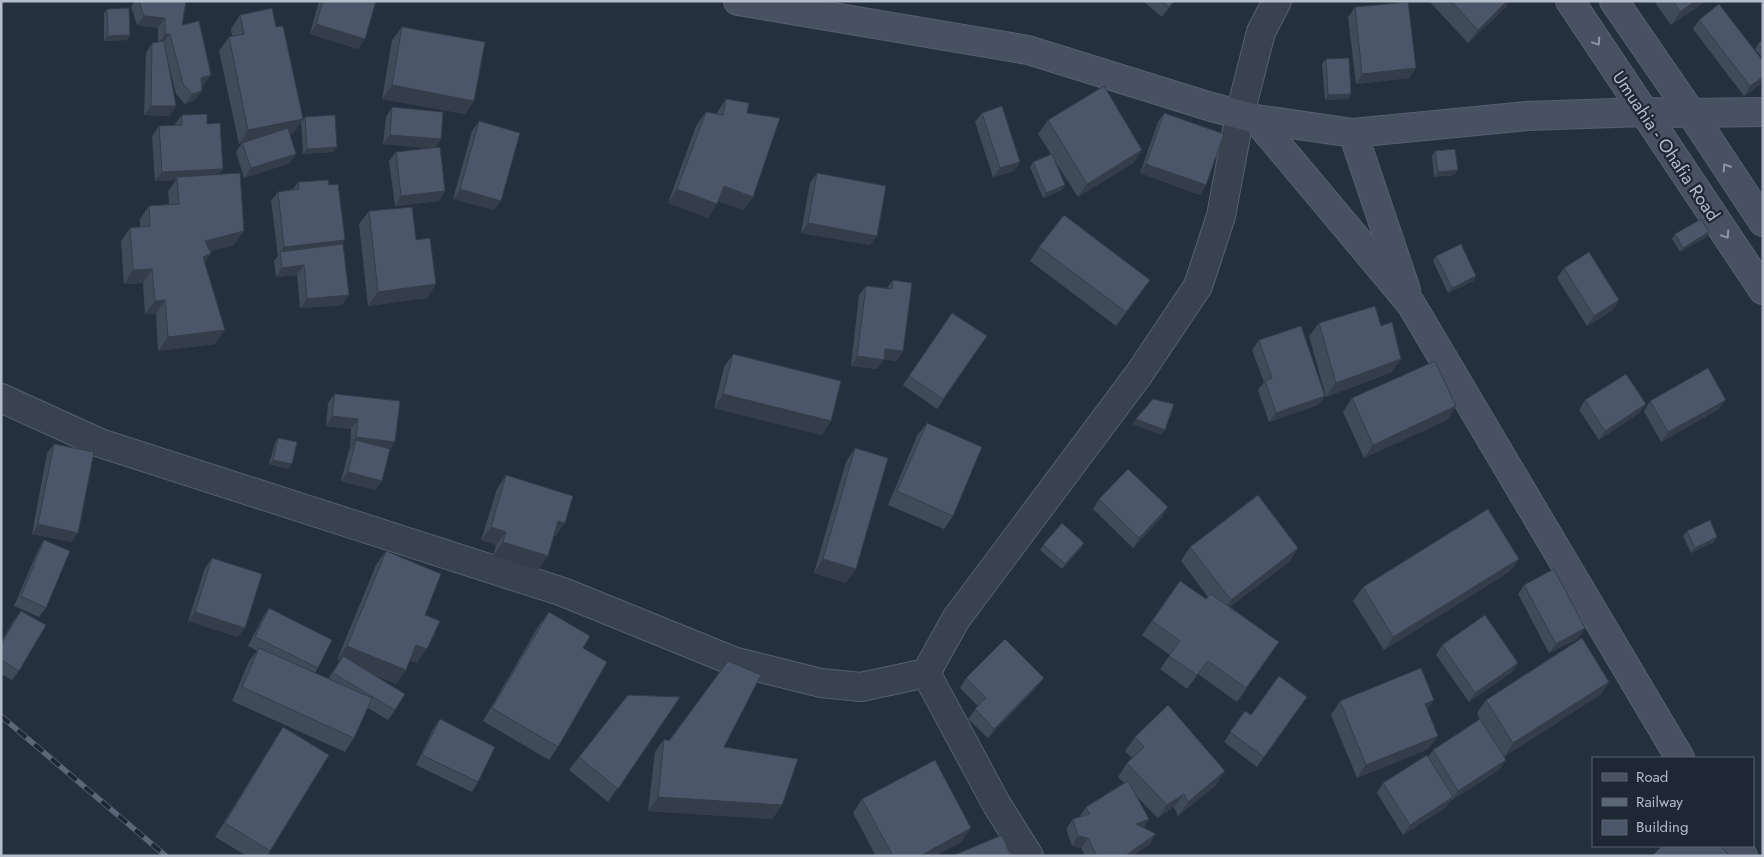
<svg xmlns="http://www.w3.org/2000/svg" width="1764" height="857" font-family="Jost,sans-serif">
	<style>
		.lines { fill: none; stroke-linecap: round; stroke-linejoin: round }
		.street-casing { stroke: #57606d; stroke-width: 30 }
		.secondary-casing { stroke: #57606d; stroke-width: 30 }
		.street { stroke: #39424f; stroke-width: 28 }
		.secondary { stroke: #475162; stroke-width: 28 }
		.rail-casing { stroke: #5b6676; stroke-width: 5.5 }
		.rail { stroke: #1e2734; stroke-width: 4; stroke-dasharray: 11; stroke-linecap: butt }
		.wall { fill: #404b59 }
		.shaded-wall { fill: #343d49 }
		.building { fill: #4b5768; stroke: #343d49 }
		.oneway { stroke: #8e97a6 }
		.labels { text-anchor: middle; dominant-baseline: central; stroke-width: 4.5; stroke-linejoin: round; paint-order: stroke }
		.street-label { font-size: 18px; fill: #b5bdca; stroke: #1e2734 }
	</style>
	<rect width="100%" height="100%" fill="#25303f"/>
	<g class="lines">
		<g class="street-casing">
			<path id="street" d="M1,398L100,443L563,592L733,661L821,683L861,687L926,673L956,619L1139,374L1198,286L1221,216L1240,114L1261,32L1277,1
				M926,673L997,805L1029,856"/>
		</g>
		<g class="secondary-casing">
			<path id="secondary" d="M738,1L1028,50L1208,106L1256,119L1353,133L1527,116L1644,112L1691,113L1763,112
				M1570,1L1763,290
				M1614,1L1691,113L1763,222
				M1256,119L1411,304L1680,758
				M1353,133L1406,290
				M1737,846L1743,856"/>
		</g>
		<use href="#street" class="street"/>
		<use href="#secondary" class="secondary"/>
		<g class="rail-casing">
			<path id="rail" d="M1,716L166,856"/>
		</g>
		<use href="#rail" class="rail"/>
	</g>
	<path class="wall" d="M135,1H186L182,25L204,85L202,86L195,100L185,104L176,94L168,61L176,106L170,116L144,115L146,53L152,43L158,42V28L137,25L131,7Z
		M319,1H376L358,49L310,34Z
		M1143,1H1175L1162,17Z
		M1429,1H1510L1506,7L1468,43Z
		M1654,1H1706L1671,25Z
		M1355,7L1416,68L1409,78L1356,84L1348,17Z
		M107,9L130,35L127,40L104,41V13Z
		M240,15L276,27L303,119L293,133H290V163L244,178L236,152L242,143L239,144L219,51L229,37L232,36L231,29Z
		M1699,20L1763,61V82L1744,96L1693,29Z
		M402,27L474,101L465,114L382,99L392,40Z
		M1763,40V58L1755,49L1758,44Z
		M1326,59L1351,94L1348,99L1325,100L1322,64Z
		M726,99L747,113L753,197L743,210L718,201L708,218L668,203L696,126L706,112L716,114Z
		M392,107L441,139L435,148L445,191L439,201L395,206L389,161L396,152L429,148L383,144L386,117Z
		M982,113L1020,162L1014,171L993,177L975,122Z
		M1164,113L1206,185L1200,195L1140,173L1158,122Z
		M182,115L207,124L234,245L210,251L211,253L205,262L215,344L158,351L156,314H145L143,283L124,284L121,241L130,228L140,227V219L149,206L169,204L168,191L176,180L155,181L152,136L159,126L175,125V124Z
		M305,117L333,152L303,154L301,122Z
		M1048,120L1142,150L1133,163L1078,197L1054,160L1065,185L1062,190L1043,198L1030,167L1033,162L1051,154L1038,134Z
		M479,121L494,210L453,199L472,131Z
		M1435,151L1458,170L1454,175L1434,177L1432,156Z
		M817,173L870,245L801,233L810,183Z
		M298,182L342,244L349,295L342,305L300,308L297,275L276,277L274,261L278,256L271,201L278,192L293,189Z
		M369,211L436,284L427,298L368,306L359,224Z
		M1709,232L1706,237L1680,252L1672,239L1675,234Z
		M1039,247L1141,293L1116,326L1030,261Z
		M1436,256L1476,276L1473,281L1448,293L1433,261Z
		M1564,268L1619,300L1613,310L1587,326L1557,278Z
		M893,280L897,361L884,359L877,369L851,366L859,295L866,286L887,288Z
		M952,313L987,336L937,409L903,385Z
		M1319,323L1392,372L1326,397L1309,336Z
		M1259,340L1325,396L1318,405L1269,422L1258,390L1264,382L1252,350Z
		M733,354L822,435L714,408L724,367Z
		M335,394L395,442L389,450L375,490L341,481L349,450L351,447H350L351,429L326,426L328,403Z
		M1352,398L1456,406L1447,420L1364,458L1343,412Z
		M1585,400L1646,404L1639,413L1599,440L1579,410Z
		M1650,401L1719,409L1661,442L1644,411Z
		M927,423L953,516L944,529L888,505L917,436Z
		M278,438L292,464L288,469L269,464L275,443Z
		M54,444L72,542L32,534L47,453Z
		M855,448L846,583L814,573L846,462Z
		M506,475L565,523L555,536H554L548,556L538,570L493,556L496,545L481,540L497,489Z
		M1099,499L1168,507L1162,517L1133,548L1093,509Z
		M1687,531L1717,537L1714,542L1691,553L1683,536Z
		M44,540L46,608L39,617L14,606L38,550Z
		M1043,545L1081,548L1062,569L1040,550Z
		M1190,547L1298,548L1289,562L1230,607L1279,642L1237,702L1198,674L1187,689L1160,669L1170,655L1142,635L1180,581L1206,599L1208,597L1181,561Z
		M386,551L425,615L417,663L410,660L406,670L396,684L374,675L395,710L388,720L368,708L354,738L345,752L232,701L249,661L257,651L248,646L263,617L269,608L318,668L315,673L328,679L340,660H337L376,565Z
		M212,558L238,637L188,621L205,568Z
		M1519,559L1509,572L1384,650L1353,601L1363,587Z
		M1524,585L1579,638L1549,653L1518,594Z
		M21,611L19,671L12,680L1,674V642L14,620Z
		M549,612L583,648L558,747L549,760L483,721L539,625Z
		M1442,645L1518,663L1512,672L1469,702L1436,655Z
		M966,678L1037,687L988,738L968,719L978,706L960,688Z
		M1609,682L1600,695L1504,757L1499,770L1452,800H1451L1446,807L1403,835L1377,793L1383,783L1428,757L1433,750L1480,720L1477,713L1486,700Z
		M680,697L608,802L569,770L579,757Z
		M1307,697L1257,767L1224,742L1245,711L1251,715Z
		M1340,701L1427,710L1438,736L1428,749L1357,778L1331,715Z
		M440,719L478,782L472,792L416,765L433,729Z
		M283,727L270,851L267,856H247L215,837L274,741Z
		M1135,737L1216,785L1178,816L1174,807L1158,818L1137,797L1149,819L1143,827L1150,844L1132,856H1085L1081,848L1072,846L1066,829L1073,819L1080,817V816L1086,807L1124,783L1118,777L1127,763L1132,758L1125,751Z
		M664,739L669,741L724,747L782,805L772,819L648,811L655,752Z
		M862,799L971,828L961,842L935,856H876L853,813Z"/>
	<path class="shaded-wall" d="M1174,1H1175L1162,17L1169,7Z
		M1507,1H1510L1506,7L1468,43L1478,30Z
		M1695,1H1706L1671,25L1680,12Z
		M144,16L165,18L158,28L137,25Z
		M316,24L365,39L358,49L310,34Z
		M165,34H170L163,43H158Z
		M130,35L127,40L104,41L108,36Z
		M1416,68L1409,78L1356,84L1362,74Z
		M211,75L204,85L194,88L201,78Z
		M1763,77V82L1744,96L1750,86Z
		M392,85L474,101L465,114L382,99Z
		M202,91L195,100L185,104L192,94Z
		M1351,94L1348,99L1325,100L1328,95Z
		M151,106H176L170,116L144,115Z
		M303,119L293,133L239,144L248,130Z
		M390,135L441,139L434,149L383,144Z
		M337,147L333,152L303,154L307,149Z
		M1142,150L1133,163L1078,197L1087,184Z
		M296,154L290,163L244,178L251,168Z
		M1020,162L1014,171L993,177L1000,168Z
		M1146,164L1206,185L1200,195L1140,173Z
		M223,169L216,178L177,177L176,180L155,181L162,172Z
		M1458,170L1454,175L1434,177L1438,172Z
		M1065,185L1062,190L1043,198L1046,193Z
		M724,186L753,197L743,210L714,200Z
		M460,189L501,201L494,210L453,199Z
		M677,189L717,204L708,218L668,203Z
		M445,191L439,201L395,206L401,196Z
		M808,223L877,236L870,245L801,233Z
		M244,231L234,245L195,255L205,241Z
		M1709,232L1706,237L1680,252L1683,248Z
		M345,240L338,249L280,253L284,247Z
		M211,253L202,267L203,257Z
		M304,265L297,275L276,277L282,268Z
		M152,269L143,283L124,284L133,270Z
		M1476,276L1473,281L1448,293L1452,288Z
		M1150,280L1141,293L1116,326L1126,312Z
		M436,284L427,298L368,306L378,292Z
		M349,295L342,305L300,308L307,299Z
		M165,300L156,314H145L155,301Z
		M1619,300L1613,310L1587,326L1594,316Z
		M225,330L215,344L158,351L168,337Z
		M885,349L903,351L897,361L878,359Z
		M857,356L884,360L877,369L851,366Z
		M1401,359L1392,372L1326,397L1336,383Z
		M723,394L831,421L822,435L714,408Z
		M1325,396L1318,405L1269,422L1276,413Z
		M1726,400L1719,409L1661,442L1668,432Z
		M1646,404L1639,413L1599,440L1605,431Z
		M1456,406L1447,420L1364,458L1373,445Z
		M332,416L358,419L351,429L326,426Z
		M1136,419L1165,430L1161,435L1132,424Z
		M356,437L395,442L389,451L356,440L351,447H350Z
		M273,460L292,464L288,469L269,464Z
		M348,472L382,481L375,490L341,481Z
		M1168,507L1162,517L1133,548L1139,538Z
		M558,521L565,523L555,536L548,535Z
		M38,524L78,533L72,542L32,534Z
		M491,527L506,532L496,545L481,540Z
		M1717,537L1714,542L1691,553L1695,548Z
		M503,542L548,556L538,570L493,556Z
		M1084,543L1081,548L1062,569L1065,564Z
		M1298,548L1289,562L1221,614L1231,600Z
		M823,559L856,569L846,583L814,573Z
		M1519,559L1509,572L1384,650L1393,637Z
		M195,612L245,628L238,637L188,621Z
		M1585,628L1579,638L1549,653L1556,644Z
		M416,645L427,649L417,663L406,658Z
		M347,646L406,670L396,684L340,661L343,656L340,660H337Z
		M1518,663L1512,672L1469,702L1475,693Z
		M1044,678L1037,687L988,738L994,729Z
		M1609,682L1600,695L1504,757L1513,743Z
		M1434,700L1425,714V704Z
		M1438,736L1428,749L1357,778L1366,765Z
		M1506,760L1499,770L1452,800L1458,791Z
		M1225,771L1216,785L1178,816L1188,802Z
		M1184,794L1174,807L1158,818L1167,805Z
		M658,797L782,805L772,819L648,811Z
		M1453,797L1446,807L1403,835L1410,825Z
		M1149,819L1143,829L1136,824Z
		M971,828L961,842L935,856H920Z
		M1156,834L1150,844L1132,856H1125Z
		M1078,836L1088,838L1081,848L1072,846Z"/>
	<path class="building" d="M139,1H186L182,25L199,21L211,75L201,78L202,91L192,94L183,84L170,34H165V18L144,16Z
		M323,1H376L365,39L316,24Z
		M1162,1H1174L1169,7Z
		M1451,1H1507L1478,30Z
		M1673,1H1695L1680,12Z
		M1408,2L1416,68L1362,74L1355,7Z
		M1719,4L1763,61V77L1750,86L1699,20Z
		M129,8L130,35L108,36L107,9Z
		M272,8L276,27L283,26L303,119L248,130L229,37L244,34L240,15Z
		M402,27L485,42L474,101L392,85Z
		M1763,40V49L1758,44Z
		M164,41L176,106H151L152,43Z
		M1349,58L1351,94L1328,95L1326,59Z
		M1104,86L1142,150L1087,184L1048,120Z
		M726,99L749,103L747,113L780,118L753,197L724,186L717,204L677,189L706,112L723,115Z
		M1002,106L1020,162L1000,168L982,113Z
		M392,107L443,112L441,139L390,135Z
		M1164,113L1224,134L1206,185L1146,164Z
		M207,114V124L220,123L223,169L162,172L159,126L182,125V115Z
		M335,115L337,147L307,149L305,117Z
		M479,121L520,133L501,201L460,189Z
		M288,128L296,154L251,168L242,143Z
		M440,147L445,191L401,196L396,152Z
		M1455,149L1458,170L1438,172L1435,151Z
		M1052,154L1065,185L1046,193L1033,162Z
		M240,173L244,231L205,241L211,253L203,257L225,330L168,337L165,300L155,301L152,269L133,270L130,228L150,226L149,206L179,204L177,177Z
		M817,173L886,186L877,236L808,223Z
		M328,180L329,185L338,184L345,240L284,247L278,192L299,189L298,182Z
		M412,207L416,240L430,238L436,284L378,292L369,211Z
		M1064,215L1150,280L1126,312L1039,247Z
		M1701,219L1709,232L1683,248L1675,234Z
		M343,244L349,295L307,299L304,265L282,268L280,252Z
		M1461,244L1476,276L1452,288L1436,256Z
		M1589,252L1619,300L1594,316L1564,268Z
		M893,280L912,283L903,351L885,349L884,360L857,356L866,286L892,289Z
		M1375,306L1381,326L1392,322L1401,359L1336,383L1319,323Z
		M952,313L987,336L943,399L909,376Z
		M1301,326L1325,396L1276,413L1265,381L1272,378L1259,340Z
		M733,354L841,381L831,421L723,394Z
		M1435,361L1456,406L1373,445L1352,398Z
		M1708,368L1726,400L1668,432L1650,401Z
		M1626,374L1646,404L1605,431L1585,400Z
		M335,394L400,401L395,442L356,437L358,419L332,416Z
		M1153,399L1174,404L1165,430L1136,419Z
		M927,423L982,447L953,516L897,491Z
		M278,438L297,442L292,464L273,460Z
		M356,440L390,449L382,481L348,472Z
		M54,444L94,452L78,533L38,524Z
		M855,448L888,458L856,569L823,559Z
		M1128,469L1168,507L1139,538L1099,499Z
		M506,475L573,496L565,523L558,521L548,556L503,542L506,532L491,527Z
		M1258,495L1298,548L1231,600L1190,547Z
		M1488,509L1519,559L1393,637L1363,587Z
		M1710,520L1717,537L1695,548L1687,531Z
		M1062,523L1084,543L1065,564L1043,545Z
		M44,540L70,551L46,608L21,596Z
		M386,551L441,574L425,615L440,621L427,649L416,645L406,670L347,646Z
		M212,558L262,574L245,628L195,612Z
		M1554,569L1585,628L1556,644L1524,585Z
		M1180,581L1206,599L1211,594L1279,642L1246,688L1208,661L1197,675L1169,656L1180,641L1152,621Z
		M269,608L332,640L318,668L255,637Z
		M21,611L46,625L19,671L1,660V644Z
		M549,612L590,636L583,648L607,662L558,747L492,708Z
		M1485,615L1518,663L1475,693L1442,645Z
		M1582,638L1609,682L1513,743L1486,700Z
		M1005,639L1044,678L994,729L975,709L986,698L966,678Z
		M259,648L372,698L354,738L242,687Z
		M343,656L405,694L395,710L333,673Z
		M728,661L761,675L724,747L798,759L782,805L658,797L664,739L669,741Z
		M1421,668L1434,700L1425,704L1438,736L1366,765L1340,701Z
		M1279,676L1307,697L1264,757L1230,732L1245,711L1251,715Z
		M628,695L680,697L618,789L579,757Z
		M1168,705L1225,771L1188,802L1184,794L1167,805L1127,763L1144,747L1135,737Z
		M440,719L495,747L478,782L422,755Z
		M1480,719L1506,760L1458,791L1433,750Z
		M283,727L329,755L270,851L225,823Z
		M1427,755L1453,797L1410,825L1383,783Z
		M935,760L971,828L920,856H893L862,799Z
		M1128,781L1149,819L1136,824L1156,834L1125,856H1097L1088,838L1078,836L1073,819L1089,814L1086,807Z
		M1002,835L1011,856H952Z
		M1662,846H1720L1730,856H1652Z"/>
	<defs><path id="oneway-chevron" d="M-2-3.5L2.5 0L-2 3.5" fill="none" stroke-width="1.6" stroke-linecap="round" stroke-linejoin="round" transform="scale(1.25)"/></defs>
	<g class="oneway">
		<use href="#oneway-chevron" transform="translate(1597 42) rotate(56)"/>
		<use href="#oneway-chevron" transform="translate(1726 167) rotate(-123)"/>
		<use href="#oneway-chevron" transform="translate(1726 235) rotate(56)"/>
	</g>
	<g class="labels">
		<g class="street-label">
			<text transform="translate(1666 146) rotate(56)">Umuahia - Ohafia Road</text>
		</g>
	</g>
	<rect width="1764" height="857" fill="none" stroke="#b5bdca" stroke-width="5"/>
	<rect x="1592" y="757" width="162" height="90" fill="#1e2734" stroke="#5a6370"/>
	<rect x="1602" y="773" width="25" height="8" fill="#475162" stroke="#5a6370"/>
	<text x="1636" y="782" font-size="15" fill="#b5bdca">Road</text>
	<rect x="1602" y="798" width="25" height="8" fill="#5b6676" stroke="#5a6370"/>
	<text x="1636" y="807" font-size="15" fill="#b5bdca">Railway</text>
	<rect x="1602" y="820" width="25" height="15" fill="#4b5768" stroke="#5a6370"/>
	<text x="1636" y="832" font-size="15" fill="#b5bdca">Building</text>
</svg>
